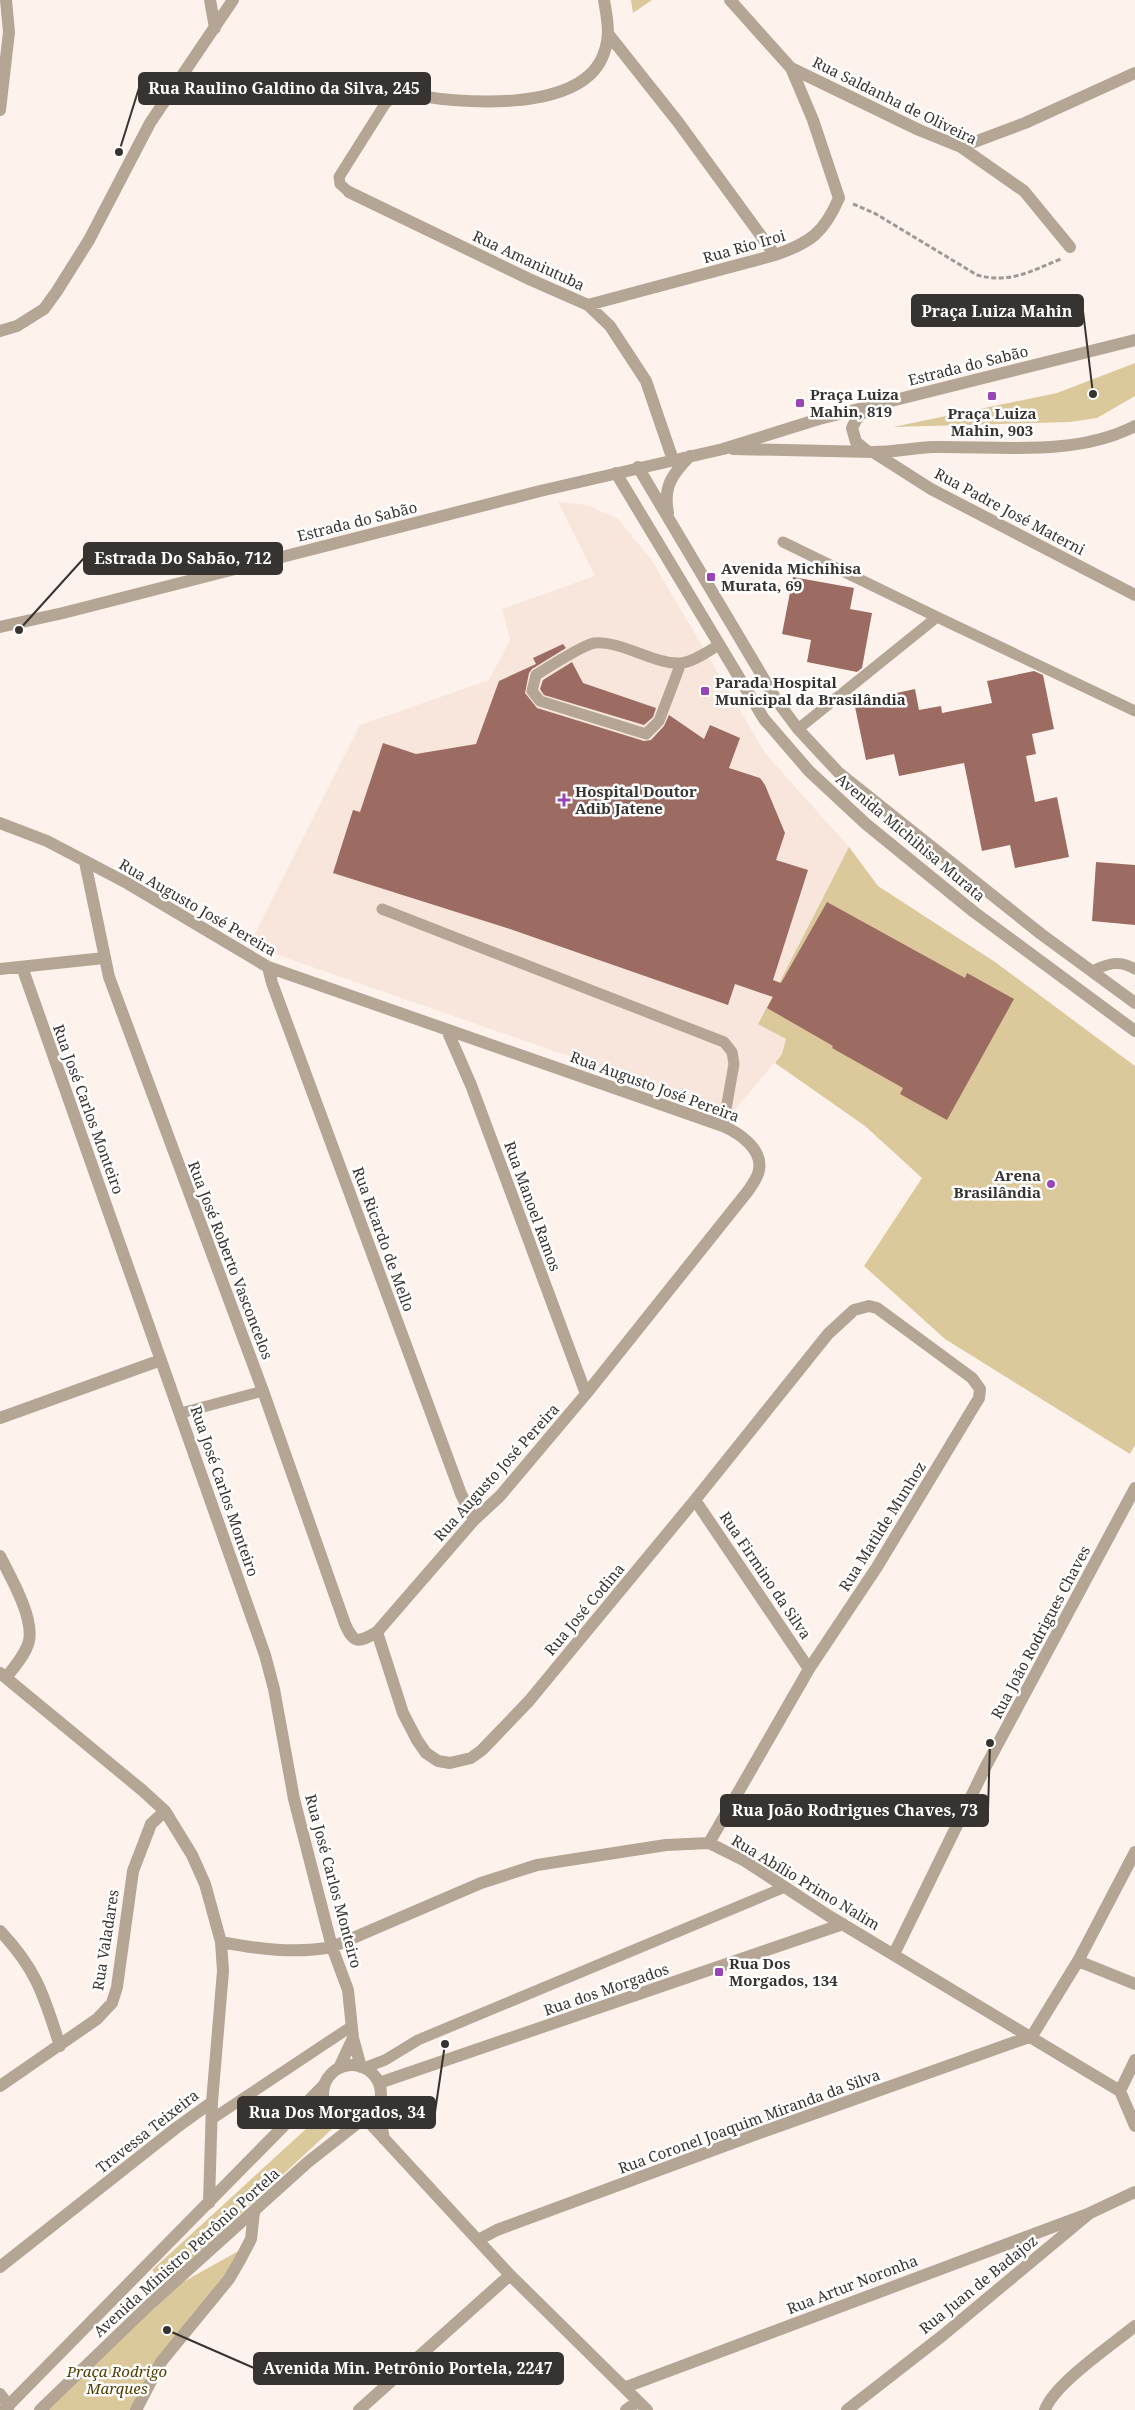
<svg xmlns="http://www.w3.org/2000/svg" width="1135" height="2410" font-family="'Noto Serif',serif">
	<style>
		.built { fill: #f8e5db }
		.green { fill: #dbc99c }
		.building { fill: #9c6c63 }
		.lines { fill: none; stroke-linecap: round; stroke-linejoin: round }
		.path { stroke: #a19994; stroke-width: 3; stroke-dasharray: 5 2.5; stroke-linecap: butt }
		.service { stroke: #b4a595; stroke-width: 11 }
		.pedestrian { stroke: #b4a595; stroke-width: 12 }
		.minor { stroke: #b4a595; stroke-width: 12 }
		.tertiary { stroke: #b4a595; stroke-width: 12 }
		.poi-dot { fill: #9846b5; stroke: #fff; stroke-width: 2 }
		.labels { text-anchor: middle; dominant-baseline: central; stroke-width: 5; stroke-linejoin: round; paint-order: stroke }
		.street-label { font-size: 15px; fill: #373330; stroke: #fff }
		.poi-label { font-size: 15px; font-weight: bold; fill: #373330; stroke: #fff; text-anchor: start }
		.park-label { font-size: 15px; font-style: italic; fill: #513e02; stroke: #fff }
		.leader { fill: none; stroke: #373330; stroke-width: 2 }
		.callout-dot { fill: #373330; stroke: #fff; stroke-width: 2 }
		.callout { fill: #373330; stroke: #373330; stroke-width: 2 }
		.callout-label { font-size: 16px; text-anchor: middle; font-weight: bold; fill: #fff }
	</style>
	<rect width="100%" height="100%" fill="#fef3ec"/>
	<path class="built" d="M558,502L587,505L618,519L651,559L765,753L849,847L758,1023L786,1039L782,1054L732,1113L249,945L360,725L489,680L510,640L502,609L595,576Z"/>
	<path class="green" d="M631,0H652L633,13Z
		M1135,363V396L1097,418L1070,422L893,427L1057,393Z
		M849,847L878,886L995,962L1135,1066V1445L1130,1454L945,1339L864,1266L922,1178L865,1126L775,1063L782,1054L786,1039L758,1024Z
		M320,2116L332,2129L165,2284L152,2270Z
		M251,2244L135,2410H46L167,2291Z"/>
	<path class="building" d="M793,577L854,588L850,609L872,613L862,668L857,672L807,662L811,640L782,634Z
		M563,644L566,648L532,669L529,673L525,693L537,708L644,741L651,740L664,726L669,715L704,739L710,725L740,738L729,768L760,778L765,785L785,833L776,860L808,870L773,980L781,983L827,902L965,978L967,973L1014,999L947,1120L900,1094L903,1088L832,1048L833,1046L767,1008L773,997L735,984L728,1005L510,929L333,873L353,810L360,812L383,743L416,754L476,744L499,681L536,664L533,658Z
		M572,662L583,683L656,708L653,717L644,725L544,695L540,689L543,680Z
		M1034,671L1043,675L1054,729L1032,734L1036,754L1026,756L1035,802L1057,797L1069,857L1015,868L1010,845L982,851L964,763L899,776L894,754L866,760L854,702L915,689L919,710L941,706L942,713L992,703L987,681Z
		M1096,862L1135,865V925L1092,921Z"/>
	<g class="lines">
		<path class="path" d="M853,204L876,214L977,275C1010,284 1031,271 1061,259"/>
		<path class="service" d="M349,192L340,184L339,177L385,104L394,96L405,93
			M783,542L937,617L798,729
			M937,617L1135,711
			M681,663L659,721L646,734L540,701L532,691L536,675C547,668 584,645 594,643C621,640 654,665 681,663C694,662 708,651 719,645
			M382,909L724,1042L732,1052L734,1064L723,1126
			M1092,971C1107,964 1119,959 1135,969
			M181,1413L263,1391
			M364,2068L385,2060L418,2040L785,1887
			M212,2119L352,2026"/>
		<path class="pedestrian" d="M0,2394L9,2406"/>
		<path class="minor" d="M210,0L215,28
			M730,0L791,68L919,130L961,147L1024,191L1070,247
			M609,35L678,122L775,255
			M405,93C454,104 583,115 604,53C611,35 607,18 604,0
			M0,110L9,32L6,0
			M961,147L1025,123L1135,73
			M349,192L529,279L588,305L610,326L646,381L673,460
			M588,305L775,255C810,243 824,233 839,198L813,120L791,68
			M0,331L17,326L44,309L57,291L89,240L150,123L233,0
			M873,452L931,489L1135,595
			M0,823L47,841L127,883L268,967L723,1126C739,1133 763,1149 759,1170C758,1177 752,1185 748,1191L586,1394L500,1496L474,1520L377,1632C358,1643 354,1644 345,1624L263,1391L109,977L85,862
			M22,967L265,1655L274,1689L294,1799L332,1947L348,1990L353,2038L361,2067
			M268,967L272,983L461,1494L474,1520
			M0,969L104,958
			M447,1030L471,1085L586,1394
			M0,1418L161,1360
			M695,1500L809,1669
			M0,1556C11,1578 34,1617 29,1641C26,1654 14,1667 6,1678
			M377,1632L403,1713L417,1740L426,1753L438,1761L450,1763L471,1758L482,1750L529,1701L695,1500L828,1334L854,1310L869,1306L877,1308L972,1378L980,1389L979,1398L877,1567L809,1669L709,1843
			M0,1673L142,1790L165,1811L192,1855L205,1884L221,1942C258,1949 295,1954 332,1947L481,1883L537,1865L666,1845L709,1843L745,1861L829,1916L1120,2091
			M0,1931C37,1970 44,1996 60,2046
			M894,1954L986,1766L1135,1488
			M1078,1961L1135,1984
			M323 2094a29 29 0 1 1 58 0a29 29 0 1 1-58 0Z
			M339,2068L353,2038
			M379,2083L843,1924
			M0,2086L97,2019L112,2003L117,1987L133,1871L151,1824L165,1811
			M1120,2091L1135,2126
			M1120,2091L1135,2060
			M378,2108L384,2139
			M366,2119L510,2275L647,2410
			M209,2203L212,2102
			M478,2240L497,2230L765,2131L1032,2036L1078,1961L1135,1852
			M0,2267L176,2128L212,2102L223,1971L221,1942
			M626,2387L1090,2213
			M136,2410L161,2362L229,2279L240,2260L251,2239L254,2212
			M359,2410L510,2275
			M626,2410L638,2401
			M847,2410L942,2336L1090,2213L1135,2192
			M1045,2410C1054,2384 1112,2345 1135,2326"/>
		<path class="tertiary" d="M733,449C779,450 826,451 873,452C893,452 913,448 934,447C1000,446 1074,457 1135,426
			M867,451L856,442L852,428L858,416L870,408
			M638,467L777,701L798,729L839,773L1041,934L1135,1003
			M616,473L764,719L809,771L866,824L974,912L1135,1031
			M668,513C663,487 672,474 690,456
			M0,627L63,613L540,491L723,449L819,419L1135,340
			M4,2410L324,2085
			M40,2410L149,2305L308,2162L359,2122"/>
	</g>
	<g class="poi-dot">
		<rect x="987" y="391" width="10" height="10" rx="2.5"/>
		<rect x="795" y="398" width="10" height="10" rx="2.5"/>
		<rect x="706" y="572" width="10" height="10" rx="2.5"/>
		<rect x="700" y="686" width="10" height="10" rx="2.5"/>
		<path d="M561.5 792.5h5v5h5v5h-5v5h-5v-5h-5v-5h5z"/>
		<circle cx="1051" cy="1184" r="5"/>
		<rect x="714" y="1967" width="10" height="10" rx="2.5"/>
	</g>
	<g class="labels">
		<g class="street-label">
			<text transform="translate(895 100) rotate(26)">Rua Saldanha de Oliveira</text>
			<text transform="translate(744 246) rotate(-16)">Rua Rio Iroi</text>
			<text transform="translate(529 260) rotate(25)">Rua Amaniutuba</text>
			<text transform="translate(968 365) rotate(-14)">Estrada do Sabão</text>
			<text transform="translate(1010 511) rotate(28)">Rua Padre José Materni</text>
			<text transform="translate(357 521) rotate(-14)">Estrada do Sabão</text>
			<text transform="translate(911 837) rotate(40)">Avenida Michihisa Murata</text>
			<text transform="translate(198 907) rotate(30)">Rua Augusto José Pereira</text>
			<text transform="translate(655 1086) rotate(20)">Rua Augusto José Pereira</text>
			<text transform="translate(89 1109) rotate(70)">Rua José Carlos Monteiro</text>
			<text transform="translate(533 1206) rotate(70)">Rua Manoel Ramos</text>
			<text transform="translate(384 1239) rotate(70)">Rua Ricardo de Mello</text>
			<text transform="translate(231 1260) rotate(69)">Rua José Roberto Vasconcelos</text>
			<text transform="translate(496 1472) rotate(-48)">Rua Augusto José Pereira</text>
			<text transform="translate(225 1491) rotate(71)">Rua José Carlos Monteiro</text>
			<text transform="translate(882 1526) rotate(-58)">Rua Matilde Munhoz</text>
			<text transform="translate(766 1575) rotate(56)">Rua Firmino da Silva</text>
			<text transform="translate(584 1609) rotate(-50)">Rua José Codina</text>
			<text transform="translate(1040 1632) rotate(-62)">Rua João Rodrigues Chaves</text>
			<text transform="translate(334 1881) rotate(75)">Rua José Carlos Monteiro</text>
			<text transform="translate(806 1882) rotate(31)">Rua Abílio Primo Nalim</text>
			<text transform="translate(105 1940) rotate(-81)">Rua Valadares</text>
			<text transform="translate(606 1989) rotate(-19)">Rua dos Morgados</text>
			<text transform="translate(749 2121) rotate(-20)">Rua Coronel Joaquim Miranda da Silva</text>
			<text transform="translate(147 2131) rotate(-38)">Travessa Teixeira</text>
			<text transform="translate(186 2252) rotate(-42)">Avenida Ministro Petrônio Portela</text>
			<text transform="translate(852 2284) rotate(-21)">Rua Artur Noronha</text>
			<text transform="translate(978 2284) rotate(-39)">Rua Juan de Badajoz</text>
		</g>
		<g class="poi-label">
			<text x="810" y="394">Praça Luiza<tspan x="810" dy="17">Mahin, 819</tspan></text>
			<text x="992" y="413" text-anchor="middle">Praça Luiza<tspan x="992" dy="17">Mahin, 903</tspan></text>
			<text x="721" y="568">Avenida Michihisa<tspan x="721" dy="17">Murata, 69</tspan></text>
			<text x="715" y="682">Parada Hospital<tspan x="715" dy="17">Municipal da Brasilândia</tspan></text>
			<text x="575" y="791">Hospital Doutor<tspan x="575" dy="17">Adib Jatene</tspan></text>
			<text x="1041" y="1175" text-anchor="end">Arena<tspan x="1041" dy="17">Brasilândia</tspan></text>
			<text x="729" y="1963">Rua Dos<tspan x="729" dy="17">Morgados, 134</tspan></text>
		</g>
		<g class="park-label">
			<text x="117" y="2371">Praça Rodrigo<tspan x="117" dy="17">Marques</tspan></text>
		</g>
	</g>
	<path class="leader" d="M119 152L139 88M1093 394L1083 311M19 630L84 558M990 1743L988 1810M445 2044L435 2112M167 2330L254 2368"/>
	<g class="callout-dot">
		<circle cx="119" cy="152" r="5"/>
		<circle cx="1093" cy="394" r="5"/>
		<circle cx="19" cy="630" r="5"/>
		<circle cx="990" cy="1743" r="5"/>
		<circle cx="445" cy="2044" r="5"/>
		<circle cx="167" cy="2330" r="5"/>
	</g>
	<g class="callout">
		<rect x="139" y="73" width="291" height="31" rx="5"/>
		<rect x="912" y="295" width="171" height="31" rx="5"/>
		<rect x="84" y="543" width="198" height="31" rx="5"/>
		<rect x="721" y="1795" width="267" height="31" rx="5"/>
		<rect x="238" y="2097" width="197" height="31" rx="5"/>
		<rect x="254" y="2353" width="309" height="31" rx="5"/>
	</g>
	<g class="callout-label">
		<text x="284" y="94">Rua Raulino Galdino da Silva, 245</text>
		<text x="997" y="317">Praça Luiza Mahin</text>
		<text x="183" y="564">Estrada Do Sabão, 712</text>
		<text x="855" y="1816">Rua João Rodrigues Chaves, 73</text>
		<text x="337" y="2118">Rua Dos Morgados, 34</text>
		<text x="408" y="2374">Avenida Min. Petrônio Portela, 2247</text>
	</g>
</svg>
